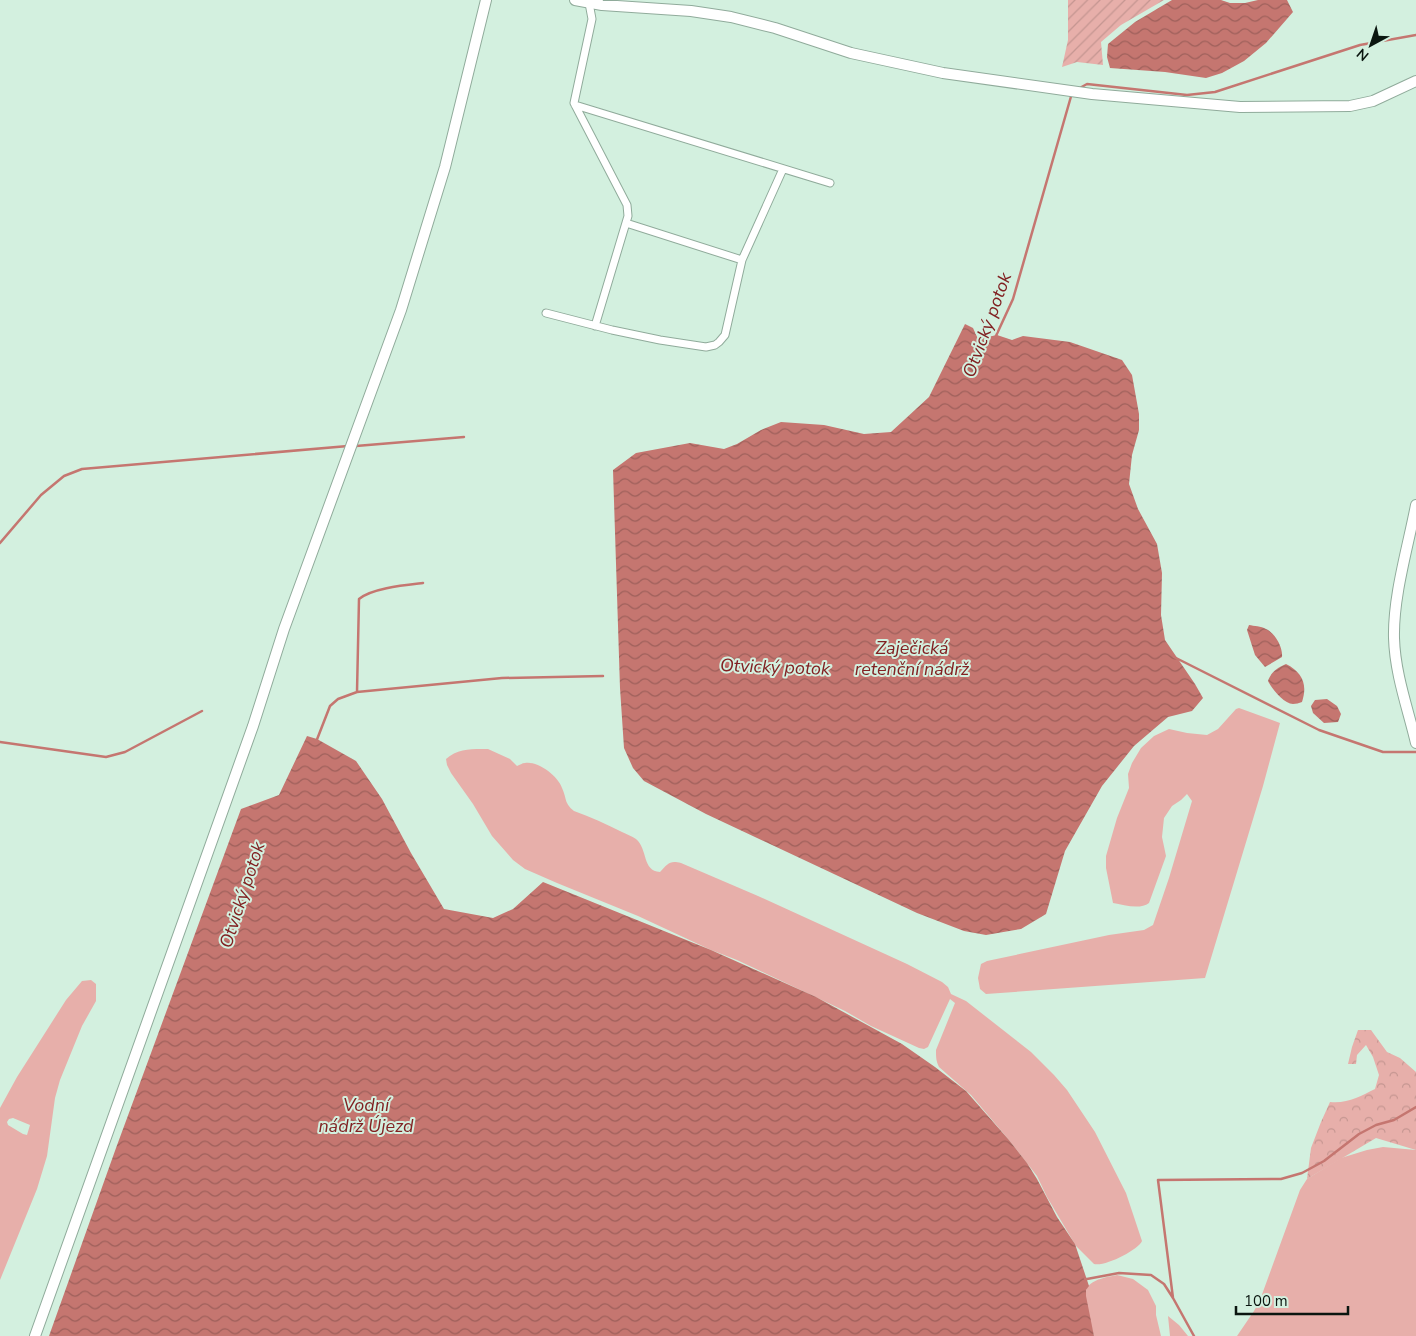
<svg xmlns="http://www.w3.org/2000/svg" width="1416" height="1336" font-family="'Nunito Sans',sans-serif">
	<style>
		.green { fill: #e7afaa; fill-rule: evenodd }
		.forest { fill: url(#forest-crowns) }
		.garden { fill: url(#garden-furrows) }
		.water { fill: url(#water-waves) }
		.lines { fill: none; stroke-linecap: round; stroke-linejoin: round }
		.stream { stroke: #c57670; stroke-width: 2.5 }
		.street-casing { stroke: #90ab9b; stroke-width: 9 }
		.secondary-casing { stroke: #90ab9b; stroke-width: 12 }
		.street { stroke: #fff; stroke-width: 7 }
		.secondary { stroke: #fff; stroke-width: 10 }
		.labels { text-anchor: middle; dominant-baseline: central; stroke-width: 4; stroke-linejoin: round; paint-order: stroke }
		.water-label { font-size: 18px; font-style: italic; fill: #812122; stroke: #d3f0df }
	</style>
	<defs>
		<pattern id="forest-crowns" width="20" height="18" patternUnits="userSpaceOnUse" patternTransform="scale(1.25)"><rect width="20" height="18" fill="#e7afaa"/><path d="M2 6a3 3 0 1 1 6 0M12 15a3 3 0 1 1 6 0" fill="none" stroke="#c59691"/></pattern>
		<pattern id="garden-furrows" width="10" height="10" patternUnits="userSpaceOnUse" patternTransform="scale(1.25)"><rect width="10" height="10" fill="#e7afaa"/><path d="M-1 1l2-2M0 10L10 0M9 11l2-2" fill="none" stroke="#c59691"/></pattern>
		<pattern id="water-waves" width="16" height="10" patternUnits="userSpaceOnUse" patternTransform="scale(1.25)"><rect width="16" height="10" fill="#c57670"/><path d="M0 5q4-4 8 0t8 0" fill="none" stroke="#9e605b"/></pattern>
	</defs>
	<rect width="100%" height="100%" fill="#d3f0df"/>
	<path class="green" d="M1239,708L1280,723L1263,786L1205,978L986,994L980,989L978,978L981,964L987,961L1109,935L1144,930L1153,925L1169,878L1192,801L1187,794L1181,800L1172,806L1164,818L1162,837L1166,856L1149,903C1140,910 1124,905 1113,903L1106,868V856L1117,818L1129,788L1128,774L1132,763L1141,748L1154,736L1169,729L1187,733L1207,735L1218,729L1236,709Z
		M488,749L510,759L517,766C520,765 522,763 525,763C538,761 558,776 562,788C567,799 564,803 574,811C591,817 606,824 622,832C626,834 632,836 636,839C648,849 642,871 660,872C668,864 669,860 681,863L758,896L907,964L942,982L948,987L951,994L966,1001L1031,1052L1054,1075L1067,1090L1095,1132L1126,1193L1142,1241C1138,1250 1105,1267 1094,1264L1076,1246L1047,1197L1037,1176L1009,1140L971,1095L939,1067C936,1061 936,1057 936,1050L955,1003L950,999L928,1047L924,1049L919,1048L871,1026L845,1011L737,960L711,950L638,916L557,883L525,869L513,860L492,836L473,804L451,773L447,765L446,759C458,748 473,749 488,749Z
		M91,980L96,984V1001L82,1026L60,1080L55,1098L47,1156L37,1189L0,1280V1108L17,1077L66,1000L82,981ZM13,1118L30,1125L27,1135L23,1134L8,1125L7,1122L9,1119Z
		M1383,1147L1416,1150V1336H1237L1254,1311L1260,1300L1300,1190L1307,1179L1341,1158L1367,1150Z
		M1117,1275L1133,1279L1148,1290L1156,1306V1315L1161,1336H1094C1092,1326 1082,1296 1087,1288C1092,1279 1108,1277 1117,1275Z
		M1168,1316L1179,1325L1188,1336H1170Z"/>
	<path class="forest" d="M1358,1030H1371L1387,1052L1400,1058L1416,1072V1150L1376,1138L1307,1179L1311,1148L1321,1122L1330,1102C1347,1104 1361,1096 1375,1089L1379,1075L1373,1057L1366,1045L1357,1055L1356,1064H1348L1352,1047Z"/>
	<path class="garden" d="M1068,0H1164L1121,25L1101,42L1103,65L1077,62L1062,67L1068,40Z"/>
	<path class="water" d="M1172,0H1221L1230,3H1245L1258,0H1287L1293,12L1266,43L1244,61L1222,73L1206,78L1165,72L1110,68L1107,57L1108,44L1135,22Z
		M965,324L973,328L978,339L997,335L1012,340L1023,336L1070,342L1122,360L1132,375L1139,414V430L1132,455L1129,484L1138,509L1157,544L1162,573L1161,615L1165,640L1195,684L1203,698L1192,711L1168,717L1134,746L1102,786L1065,851L1046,914L1021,929L986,935L964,931L917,913L706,814L644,781L633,768L624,748L620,688L613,470L636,453L690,443L724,449L737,444L761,430L781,422L824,425L864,434L891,432L929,397Z
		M1249,625C1254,626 1261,626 1266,629C1275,633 1283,647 1282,657L1265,667L1255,655L1247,630Z
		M1286,664C1302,672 1308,684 1302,702C1299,703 1296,704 1293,704C1284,704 1272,689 1268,681C1271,672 1277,668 1286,664Z
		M1327,699L1337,706L1341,714L1338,722L1324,723L1313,713L1311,706L1315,700Z
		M307,736L317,739L356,761L382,799L411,853L444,909L493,918L513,909L543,882L711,950L816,997L902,1044L935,1067L966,1091L1009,1140L1027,1163L1037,1179L1057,1217L1075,1244L1089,1286L1086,1290V1296L1094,1336H49L116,1148L241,809L279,795Z"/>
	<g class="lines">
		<path class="stream" d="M1078,89L1087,84L1187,95L1215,92L1360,45L1416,35
			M995,338L1013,299L1072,93
			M356,446L464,437
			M0,543L41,495L64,476L82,469L348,446
			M1174,657L1319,730L1383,752H1416
			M357,692L359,599C372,588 406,585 423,583
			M0,742L106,757L125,752L202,711
			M316,742L330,706L338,699L357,692L502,678L603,676
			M1085,1279H1087L1119,1273L1151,1275L1164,1284L1173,1298L1158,1180L1281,1179L1302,1173L1324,1161L1359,1134L1376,1125L1394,1120L1416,1107
			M1173,1298L1194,1336"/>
		<g class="street-casing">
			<path id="street" d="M589,3L592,19L574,103L627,205L628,216L595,326
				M575,105L830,183
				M626,223L742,260
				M546,313L612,330L660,340L706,347L715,345L719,342L725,335L742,260L783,169"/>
		</g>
		<g class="secondary-casing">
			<path id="secondary" d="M575,0L602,5L691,11L731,17L775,28L851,53L943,73L1092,94L1240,107L1350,106L1373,101L1416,81
				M1416,505C1408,547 1393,596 1394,638C1395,674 1408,709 1416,743
				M35,1336L253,726L284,629L401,310L445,167L486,0"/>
		</g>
		<use href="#street" class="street"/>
		<use href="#secondary" class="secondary"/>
	</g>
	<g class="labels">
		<g class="water-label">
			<text transform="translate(987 325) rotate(-70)">Otvický potok</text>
			<text x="912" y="648">Zaječická<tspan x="912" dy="21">retenční nádrž</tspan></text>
			<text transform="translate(775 667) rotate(2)">Otvický potok</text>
			<text transform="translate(242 895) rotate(-72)">Otvický potok</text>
			<text x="366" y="1105">Vodní<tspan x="366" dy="21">nádrž Újezd</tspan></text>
		</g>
	</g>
	<g transform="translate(1371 45) rotate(220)" stroke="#d3f0df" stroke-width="4" paint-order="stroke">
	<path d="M0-4L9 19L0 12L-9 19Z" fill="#0b1610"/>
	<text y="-8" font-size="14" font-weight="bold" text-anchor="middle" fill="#0b1610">N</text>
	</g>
	<path d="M1236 1306v8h112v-8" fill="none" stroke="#0b1610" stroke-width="2.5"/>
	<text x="1244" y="1306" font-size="15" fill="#0b1610" stroke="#d3f0df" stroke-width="4" paint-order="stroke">100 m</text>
</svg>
